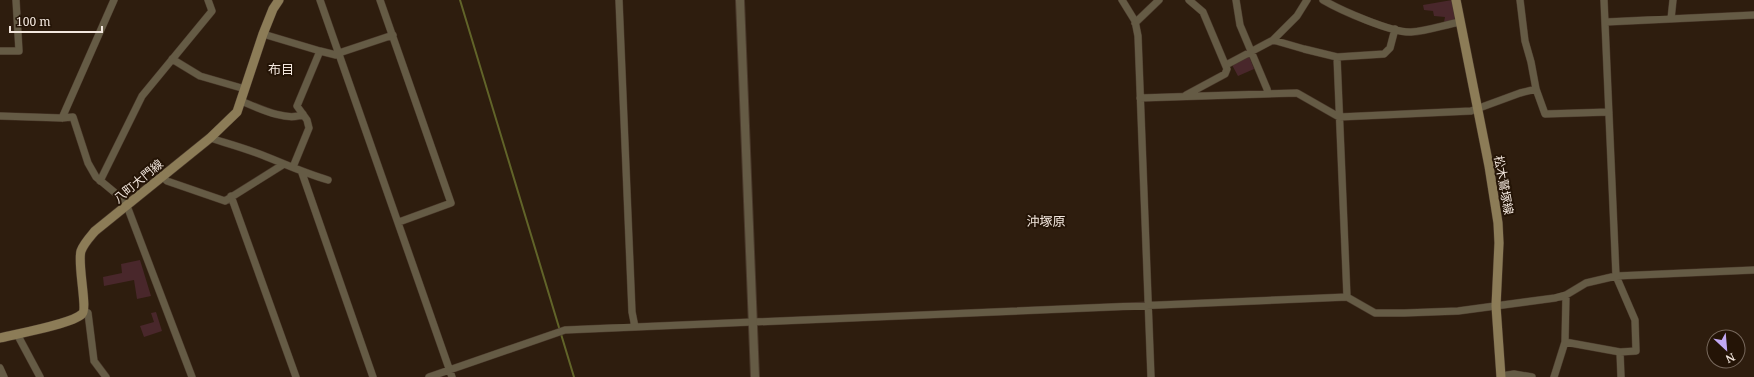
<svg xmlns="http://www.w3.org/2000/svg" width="1754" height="377" font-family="'Noto Serif','Noto Sans JP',serif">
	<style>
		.green { fill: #49272b }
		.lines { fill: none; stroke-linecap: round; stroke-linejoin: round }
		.stream { stroke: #616429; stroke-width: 2 }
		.minor-casing { stroke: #4a392b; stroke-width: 8 }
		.tertiary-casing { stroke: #4a392b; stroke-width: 10 }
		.secondary-casing { stroke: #4a392b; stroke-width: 10 }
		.minor { stroke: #655b45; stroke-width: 7 }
		.tertiary { stroke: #655b45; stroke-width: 8 }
		.secondary { stroke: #8c7c57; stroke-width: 9 }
		.labels { text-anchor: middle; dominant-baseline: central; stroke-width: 4; stroke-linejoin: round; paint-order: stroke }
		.street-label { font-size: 12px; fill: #f3e7de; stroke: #241406 }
		.neighbourhood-label { font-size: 13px; fill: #f3e7de; stroke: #241406 }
	</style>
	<rect width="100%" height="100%" fill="#2e1d0e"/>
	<path class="green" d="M1452,0L1455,21L1444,22L1445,17L1434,16L1433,11L1424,10L1423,5Z
		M1249,56L1254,69L1238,76L1232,65Z
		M140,260L151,296L137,299L134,280L104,286L103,277L122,273L121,264Z
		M156,312L162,331L144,337L140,326L154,322L151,313Z"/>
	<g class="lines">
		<path class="stream" d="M460,0L574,377"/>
		<g class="minor-casing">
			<path id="minor" d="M320,0L452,377
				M380,0L451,203L399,222
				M619,0L632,312L635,327
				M1122,0L1135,21L1138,36L1151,377
				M1236,0L1240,25L1267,89L1268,94
				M1323,0C1340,10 1392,33 1411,32C1427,31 1444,25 1460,22
				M1671,19L1673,0
				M1606,22L1754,15
				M1135,23L1159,0
				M263,34L320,51L297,106L307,120L309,128L293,167
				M1273,40L1304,49L1337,57L1384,54L1390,48L1395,29
				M0,51H19L16,0
				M320,51L336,55L340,54
				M339,53L393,35
				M1337,57L1347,297
				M172,59L200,76L245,89
				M1226,65L1273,40L1297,16L1307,0
				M1536,89L1545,114L1609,112
				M1186,95L1225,74L1227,69L1203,12L1189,0
				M1140,98L1297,93L1339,117L1471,111L1520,93L1536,89L1531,62L1525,41L1520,0
				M241,101C256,107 288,123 303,114
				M0,116L62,118L73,117L88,163L96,177L125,201L127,206L192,377
				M62,118L114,0
				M210,138C229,144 248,149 267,157C287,165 307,174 328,180
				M302,173L373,377
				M162,176L167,181L225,201L284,164
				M100,181L142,96L212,11L208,0
				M231,196L296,377
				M84,311L88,313L94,361L106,377
				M17,334L40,377
				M1565,342L1620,352L1636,351L1635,320L1616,276L1604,0
				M1620,352L1621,377
				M0,368L4,377
				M1501,376L1514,374L1532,377
				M429,377L565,330L1347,297L1375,313H1404L1458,311L1555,298L1566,295L1586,283L1616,276L1754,270
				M1554,377L1565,342L1566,295"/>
		</g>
		<g class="tertiary-casing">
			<path id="tertiary" d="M740,0L755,377"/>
		</g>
		<g class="secondary-casing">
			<path id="secondary" d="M1456,0L1489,166L1498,223L1499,243L1496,306L1501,377
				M0,338C16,334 72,324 82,314C88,309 77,263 81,251C84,243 90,237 95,231L210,138L237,112L263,34L273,9L279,0"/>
		</g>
		<use href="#minor" class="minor"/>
		<use href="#tertiary" class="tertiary"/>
		<use href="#secondary" class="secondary"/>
	</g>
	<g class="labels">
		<g class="street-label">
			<text transform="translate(138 181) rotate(-40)">八町大門線</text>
			<text transform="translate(1504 185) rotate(80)">松木鷲塚線</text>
		</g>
		<g class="neighbourhood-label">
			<text x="281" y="69">布目</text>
			<text x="1046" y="221">沖塚原</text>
		</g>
	</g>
	<g transform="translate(1726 349) rotate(154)"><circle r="19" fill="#241406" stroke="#77685c"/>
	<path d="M0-3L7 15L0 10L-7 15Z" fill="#c1a8f3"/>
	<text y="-6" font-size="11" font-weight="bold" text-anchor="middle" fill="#f3e7de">N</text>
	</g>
	<path d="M10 26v6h92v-6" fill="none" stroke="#f3e7de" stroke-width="2"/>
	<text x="16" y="26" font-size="12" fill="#f3e7de" stroke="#241406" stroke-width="3" paint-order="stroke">100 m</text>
</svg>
